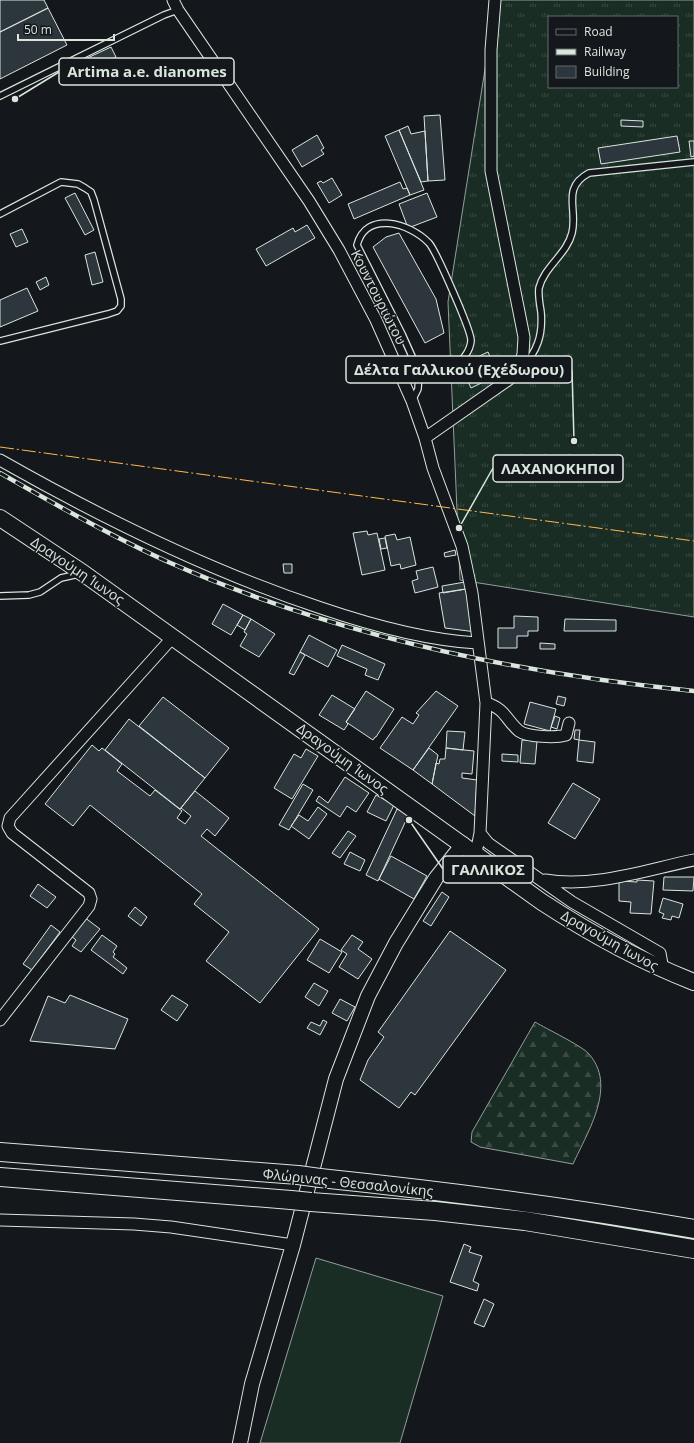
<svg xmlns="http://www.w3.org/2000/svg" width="694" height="1443" font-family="'Open Sans',sans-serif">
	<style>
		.grass { fill: url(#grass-tufts); stroke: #939e99; fill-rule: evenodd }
		.forest { fill: url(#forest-firs); stroke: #939e99 }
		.pitch { fill: #1a2d24; stroke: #939e99 }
		.building { fill: #2c363c; stroke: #d8e6dc }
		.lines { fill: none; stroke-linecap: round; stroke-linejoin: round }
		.service-casing { stroke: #d8e6dc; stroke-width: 8 }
		.minor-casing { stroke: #d8e6dc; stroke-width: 13 }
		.tertiary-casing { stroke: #d8e6dc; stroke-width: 16 }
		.secondary-casing { stroke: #d8e6dc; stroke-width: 18 }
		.primary-casing { stroke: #d8e6dc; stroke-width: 20 }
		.service { stroke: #14181c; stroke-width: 5.5 }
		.minor { stroke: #14181c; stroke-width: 11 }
		.tertiary { stroke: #14181c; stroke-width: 14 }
		.secondary { stroke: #14181c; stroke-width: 16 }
		.primary { stroke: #14181c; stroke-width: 18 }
		.rail-casing { stroke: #d8e6dc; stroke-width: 4.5 }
		.rail { stroke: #14181c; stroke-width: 3; stroke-dasharray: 9; stroke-linecap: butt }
		.primary-bridge-casing { stroke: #d8e6dc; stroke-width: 20; stroke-linecap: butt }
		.primary-bridge { stroke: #14181c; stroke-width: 18 }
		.power { stroke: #ffb74d; stroke-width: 1; stroke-dasharray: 14 3 2 3; stroke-linecap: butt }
		.labels { text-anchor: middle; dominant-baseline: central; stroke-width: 3; stroke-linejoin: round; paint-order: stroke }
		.street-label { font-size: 14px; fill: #d8e6dc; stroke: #14181c }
		.leader { fill: none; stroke: #d8e6dc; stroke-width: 1.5 }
		.callout-dot { fill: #d8e6dc; stroke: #14181c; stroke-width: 1.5 }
		.callout { fill: #14181c; stroke: #d8e6dc; stroke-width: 1.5 }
		.callout-label { font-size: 15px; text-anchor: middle; font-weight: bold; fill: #d8e6dc }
	</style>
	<defs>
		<pattern id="grass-tufts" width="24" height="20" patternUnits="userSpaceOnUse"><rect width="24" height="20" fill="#1a2d24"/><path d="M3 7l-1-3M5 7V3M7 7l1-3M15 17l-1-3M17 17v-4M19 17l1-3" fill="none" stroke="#3b4b43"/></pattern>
		<pattern id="forest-firs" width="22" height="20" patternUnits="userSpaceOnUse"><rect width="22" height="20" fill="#1a2d24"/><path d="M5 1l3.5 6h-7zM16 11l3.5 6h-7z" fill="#3b4b43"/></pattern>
	</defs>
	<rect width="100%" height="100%" fill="#14181c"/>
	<path class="grass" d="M496,0H694V617L460,580L448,302ZM549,17H677V87H549Z"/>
	<path class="forest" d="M535,1022C547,1029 580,1045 588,1053C618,1085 588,1131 573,1164L480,1147L471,1142L472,1132Z"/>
	<path class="pitch" d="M316,1258L443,1296L400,1443H260Z"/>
	<path class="building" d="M0,0H44L48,8L0,32Z
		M48,8L67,45L0,79V32Z
		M111,47L116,57L86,72L81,61Z
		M440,115L445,180L428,181L424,116Z
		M621,120L643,121V127L621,126Z
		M408,126L411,134L425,131L428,181L421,182L399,130Z
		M399,130L424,190L410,195L385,136Z
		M317,135L324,148L321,150L324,154L302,167L292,150Z
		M677,136L680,152L601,164L598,148Z
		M689,141H694V156L691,157Z
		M332,178L342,195L329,203L317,183L321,181L323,183Z
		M400,182L403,189L407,188L410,195L354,219L348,204Z
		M75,193L94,230L85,235L65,198Z
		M427,193L437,217L408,228L399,204Z
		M307,225L315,238L266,266L256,249L293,228L295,232Z
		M22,229L28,242L16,247L10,234Z
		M399,233L436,299L444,333L425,343L373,247L386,237Z
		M95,252L103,282L92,285L85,255Z
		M46,277L49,285L40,290L36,282Z
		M27,288L38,311L0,327V300Z
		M488,352L498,375L471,388L460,365Z
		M367,531L368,535L377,533L385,570L362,575L353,533Z
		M395,534L397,540L410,537L416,565L401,569L400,564L391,566L385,536Z
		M385,538L387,548L381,549L379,539Z
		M455,550L456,555L445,557L444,553Z
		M283,564H292V573H284Z
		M433,567L438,587L415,593L412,581L418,579L416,571Z
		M465,582L466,589L443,593L442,586Z
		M466,589L476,632L445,628L439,593Z
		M223,604L243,615L231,635L212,624Z
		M243,615L251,619L245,630L237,625Z
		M514,616L538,617V631H528V636H517V648H498V628H514Z
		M251,619L275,634L259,657L240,646L247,634L244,632Z
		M565,619L616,620V631H564Z
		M309,635L337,650L328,667L300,652Z
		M540,643L555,644V649H540Z
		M342,645L385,664L378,680L365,675L367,669L337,656Z
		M300,652L305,655L294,675L289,673Z
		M366,691L394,709L376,737H375L373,740L346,722Z
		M436,691L458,706L413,770L380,748L402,717L413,724L419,715L416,713Z
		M332,695L355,709L346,722L348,724L344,730L319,715Z
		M558,696L566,698L564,706L556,704Z
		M163,697L229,748L205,778L139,726Z
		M530,702L556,709L550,731L524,724Z
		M555,716L560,718L557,729L551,727Z
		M129,719L205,778L180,809L105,750Z
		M575,730H580L579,740L574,739Z
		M447,731L465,732L463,750L446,748Z
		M522,740L537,741L535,764L520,763Z
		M579,740L595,742L593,763L577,761Z
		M92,745L99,751L102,748L122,764L117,771L150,796L155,790L182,811L177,818L185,824L191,816L181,808L195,791L229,818L215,836L207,829L201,836L319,929L260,1003L206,961L229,932L194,904L202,894L90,805L73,826L45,804Z
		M429,748L438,755L432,784L413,770Z
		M446,748L474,751L472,774L462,773V778L477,780L475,816L432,784L436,763L439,764L440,759H445Z
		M306,749L318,756L292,799L274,788L294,754L301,758Z
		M502,754L518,755V762L502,761Z
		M345,777L369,793L356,812L347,806L340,817L316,801L319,796L328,803Z
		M573,783L600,799L575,839L548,823Z
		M303,784L313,790L289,830L279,825Z
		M376,795L394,805L386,821L367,812Z
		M318,807L327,814L309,839L291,826L299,815L308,821Z
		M397,809L409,814L378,881L366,875Z
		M348,831L356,836L340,858L332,853Z
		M350,852L365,860L360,871L344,864Z
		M391,856L427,876L414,899L379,879Z
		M664,877H694L693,891L663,890Z
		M637,880L654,881L651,914L630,913L631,902L619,901V881L637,882Z
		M38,884L56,897L47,908L30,896Z
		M442,892L449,897L431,926L423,921Z
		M663,898L683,904L679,918L672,916L671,920L662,918L664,914L659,912Z
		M135,907L147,917L141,926L128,916Z
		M84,917L100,929L81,952L72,946L76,940L70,935Z
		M51,925L60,932L32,970L23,964Z
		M450,931L506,970L415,1095L411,1092L399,1108L360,1080L368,1060L384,1037L378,1032Z
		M102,935L117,946L113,952L115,954L113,957L127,968L123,974L91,950Z
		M352,935L363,942L358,949L372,959L358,979L339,967L347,954L341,950Z
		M320,939L342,952L329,973L307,960Z
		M314,983L328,991L319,1006L305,997Z
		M70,995L128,1019L115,1049L30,1041L48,996L65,1003Z
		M172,995L188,1005L177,1021L161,1010Z
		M340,999L355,1007L347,1021L332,1013Z
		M323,1020L327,1022L320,1035L307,1028L311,1022L320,1026Z
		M464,1244L471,1247L469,1252L482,1256L473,1281L479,1284L477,1291L450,1282Z
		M484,1299L494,1304L484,1327L474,1323Z"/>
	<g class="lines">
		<g class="service-casing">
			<path id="service" d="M0,96L164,15L178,10
				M0,214L61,182L78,184L85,188L91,192L94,200L121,299V306L117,311L108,314L0,341
				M522,368C537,351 543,336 541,312C540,305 538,296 539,288C544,267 567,254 572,233C578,209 561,188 589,173L694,162
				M412,401L418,389L419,372C435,378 442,378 455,367C462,360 470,352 471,341C472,332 436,251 429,243C410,223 366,210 357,245L402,334L419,372
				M0,596L29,595L40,592L61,578L79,574"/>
		</g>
		<g class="minor-casing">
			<path id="minor" d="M173,0L178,10L309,201L339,250L376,320L412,401L425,438L433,468L462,546L472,593L486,703L480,833L476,853
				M425,438L518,373L523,354L524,337L491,171V50L495,0
				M0,460C102,518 209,571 321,608C371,625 424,640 477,643
				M486,703C506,709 505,719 519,731C527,737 556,738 566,735L569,723
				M480,833L488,843L572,902L660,953L663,970
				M545,880C595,888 645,870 694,860
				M0,1020L89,906L91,899L89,893L12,833L8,826L10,818L173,637
				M0,1220L134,1224L171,1227L293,1245"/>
		</g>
		<g class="tertiary-casing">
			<path id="tertiary" d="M240,1443L252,1384L293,1245L336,1079L368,996L396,943L436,878L463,844"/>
		</g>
		<g class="secondary-casing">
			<path id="secondary" d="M0,518L83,573L542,902C591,934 640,961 694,982"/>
		</g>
		<g class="primary-casing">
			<path id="primary" d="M0,1152L298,1175
				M0,1177L291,1200
				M320,1178C445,1191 570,1207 694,1229
				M311,1202L435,1211L525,1221L694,1249"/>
		</g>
		<use href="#service" class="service"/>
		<use href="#minor" class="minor"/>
		<use href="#tertiary" class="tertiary"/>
		<use href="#secondary" class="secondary"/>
		<use href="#primary" class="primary"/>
		<g class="rail-casing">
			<path id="rail" d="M0,473C54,504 109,535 166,561C333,635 513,673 694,691"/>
		</g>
		<use href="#rail" class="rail"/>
		<g class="primary-bridge-casing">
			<path id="primary-bridge" d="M298,1175L320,1178
				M291,1200L311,1202"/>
		</g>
		<use href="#primary-bridge" class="primary-bridge"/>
		<path class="power" d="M0,447L694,541"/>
	</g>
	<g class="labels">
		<g class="street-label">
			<text transform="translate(379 297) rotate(63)">Κουντουριώτου</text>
			<text transform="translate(78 570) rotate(34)">Δραγούμη Ίωνος</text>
			<text transform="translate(343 758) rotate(36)">Δραγούμη Ίωνος</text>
			<text transform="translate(610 940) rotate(29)">Δραγούμη Ίωνος</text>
			<text transform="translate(348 1182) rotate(6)">Φλώρινας - Θεσσαλονίκης</text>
		</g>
	</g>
	<path class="leader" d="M15 99L59 72M574 441L572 370M459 528L493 468M409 820L443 869"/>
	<g class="callout-dot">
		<circle cx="15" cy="99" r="4"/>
		<circle cx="574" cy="441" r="4"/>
		<circle cx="459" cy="528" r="4"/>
		<circle cx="409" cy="820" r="4"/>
	</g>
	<g class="callout">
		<rect x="59" y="58" width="175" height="27" rx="4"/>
		<rect x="346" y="356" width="226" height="27" rx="4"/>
		<rect x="493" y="455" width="130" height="27" rx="4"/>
		<rect x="443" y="856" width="90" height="27" rx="4"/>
	</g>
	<g class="callout-label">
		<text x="147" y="77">Artima a.e. dianomes</text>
		<text x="459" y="375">Δέλτα Γαλλικού (Εχέδωρου)</text>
		<text x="558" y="474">ΛΑΧΑΝΟΚΗΠΟΙ</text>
		<text x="488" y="875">ΓΑΛΛΙΚΟΣ</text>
	</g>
	<rect x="548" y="16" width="130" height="72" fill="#14181c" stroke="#626a69"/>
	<rect x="556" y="29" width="20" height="6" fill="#14181c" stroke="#626a69"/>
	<text x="584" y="36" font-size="12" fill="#d8e6dc">Road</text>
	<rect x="556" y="49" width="20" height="6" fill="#d8e6dc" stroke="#626a69"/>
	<text x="584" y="56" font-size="12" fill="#d8e6dc">Railway</text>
	<rect x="556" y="66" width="20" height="12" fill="#2c363c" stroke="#626a69"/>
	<text x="584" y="76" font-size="12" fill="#d8e6dc">Building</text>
	<path d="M18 34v6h96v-6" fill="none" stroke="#d8e6dc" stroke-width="2"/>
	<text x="24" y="34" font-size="12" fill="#d8e6dc" stroke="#14181c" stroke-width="3" paint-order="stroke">50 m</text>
</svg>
